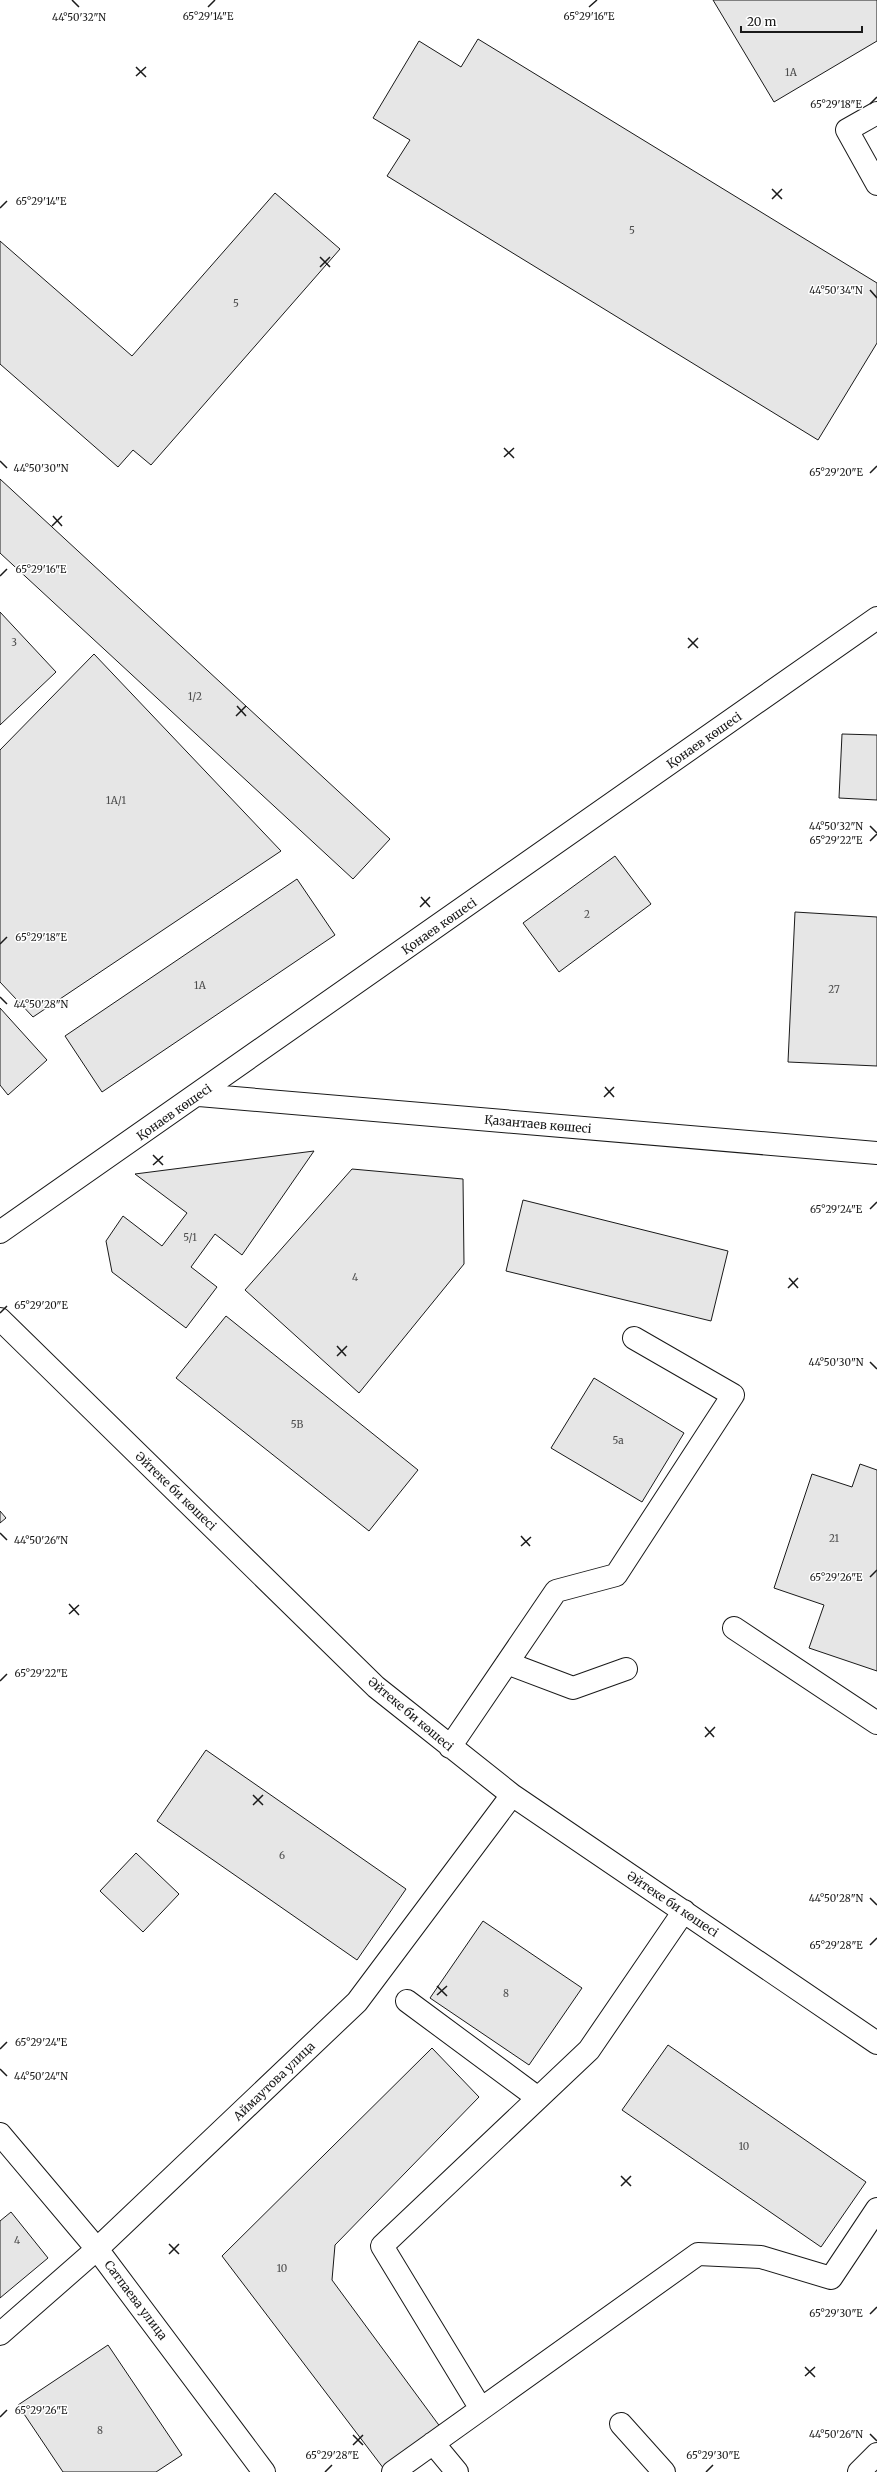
<svg xmlns="http://www.w3.org/2000/svg" width="877" height="2472" font-family="Merriweather,serif">
	<style>
		.building { fill: #e6e6e6; stroke: #1a1a1a }
		.lines { fill: none; stroke-linecap: round; stroke-linejoin: round }
		.minor-casing { stroke: #1a1a1a; stroke-width: 24 }
		.minor { stroke: #fff; stroke-width: 22 }
		.ticks { fill: none; stroke: #1a1a1a; stroke-width: 1.5 }
		.labels { text-anchor: middle; dominant-baseline: central; stroke-width: 3; stroke-linejoin: round; paint-order: stroke }
		.number-label { font-size: 10px; fill: #4d4d4d }
		.street-label { font-size: 12px; fill: #1a1a1a; stroke: #fff }
		.ticks-label { font-size: 10px; text-anchor: middle; fill: #1a1a1a; stroke: #fff; stroke-width: 3; stroke-linejoin: round; paint-order: stroke }
	</style>
	<rect width="100%" height="100%" fill="#fff"/>
	<path class="building" d="M713,0H877V41L774,102Z
		M478,39L877,283V343L818,440L387,176L410,140L373,118L419,41L461,67Z
		M275,193L340,249L151,465L133,450L118,467L0,364V241L132,356Z
		M0,479L390,839L353,879L0,553Z
		M0,612L56,672L0,725Z
		M94,654L281,851L33,1017L0,982V750Z
		M842,734L877,735V800L839,798Z
		M615,856L651,904L559,972L523,923Z
		M297,879L335,935L102,1092L65,1036Z
		M795,912L877,917V1066L788,1062Z
		M0,1008L47,1060L8,1095L0,1085Z
		M314,1151L242,1255L215,1234L191,1267L217,1287L186,1328L112,1272L106,1241L123,1216L162,1246L187,1213L135,1174Z
		M352,1169L463,1179L464,1264L359,1393L245,1290Z
		M523,1200L728,1251L711,1321L506,1271Z
		M226,1316L418,1470L369,1531L176,1378Z
		M594,1378L684,1433L642,1502L551,1448Z
		M860,1464L877,1470V1671L809,1648L824,1605L774,1588L812,1474L852,1487Z
		M0,1511L6,1518L0,1523Z
		M206,1750L406,1889L357,1960L157,1821Z
		M136,1853L179,1894L143,1932L100,1891Z
		M483,1921L582,1988L529,2065L430,1998Z
		M668,2045L866,2182L821,2247L622,2110Z
		M432,2048L479,2097L335,2245L332,2280L441,2428L384,2469L222,2256Z
		M11,2212L48,2258L0,2298V2221Z
		M108,2345L182,2455L156,2472H63L18,2405Z"/>
	<g class="lines">
		<g class="minor-casing">
			<path id="minor" d="M877,113L847,130L877,184
				M199,1095L877,1153
				M0,1232L877,618
				M0,1319L376,1687L512,1795L877,2043
				M734,1628L877,1723
				M507,1663L573,1688L626,1669
				M450,1747L556,1591L616,1575L733,1395L634,1338
				M407,2001L538,2098
				M0,2134L97,2249L264,2472
				M0,2334L97,2249L357,2002L512,1795
				M481,2409L382,2246L589,2050L684,1911
				M621,2424L664,2472
				M433,2443L457,2472
				M393,2472L698,2254L761,2257L831,2278L877,2209
				M859,2472L877,2454"/>
		</g>
		<use href="#minor" class="minor"/>
	</g>
	<path class="ticks" d="M72,0L79,7M208,7L215,0M589,7L597,0M136,67L146,77M136,76L146,67M870,104L877,97M772,189L782,199M772,199L782,189M0,208L7,201M320,257L330,267M320,267L330,257M870,290L877,298M504,448L514,458M504,457L514,448M0,461L7,468M870,473L877,466M53,516L62,526M52,526L62,516M0,576L7,569M688,638L698,648M688,648L698,638M237,706L246,716M236,716L246,706M870,826L877,833M870,841L877,834M421,897L430,907M420,907L430,897M0,944L7,937M0,997L7,1004M605,1087L614,1097M604,1097L614,1087M153,1155L163,1165M153,1165L163,1156M870,1209L877,1202M789,1278L798,1288M788,1288L798,1278M0,1313L7,1306M337,1346L346,1356M337,1356L347,1346M870,1362L877,1369M0,1533L7,1540M521,1536L530,1546M521,1546L531,1537M870,1577L877,1570M69,1604L79,1615M69,1614L79,1605M0,1681L7,1674M705,1727L714,1737M705,1737L715,1727M253,1795L263,1805M253,1805L263,1795M870,1898L877,1905M870,1945L877,1938M437,1986L447,1996M437,1995L447,1986M0,2049L7,2042M0,2069L7,2076M621,2176L631,2186M621,2186L631,2176M169,2244L179,2254M169,2254L179,2244M870,2314L877,2307M805,2367L815,2377M805,2376L815,2367M0,2417L7,2410M870,2434L877,2441M353,2435L363,2445M353,2445L363,2435M325,2472L332,2465M706,2472L713,2465"/>
	<g class="labels">
		<g class="number-label">
			<text x="791" y="72">1А</text>
			<text x="632" y="230">5</text>
			<text x="236" y="303">5</text>
			<text x="14" y="642">3</text>
			<text x="195" y="696">1/2</text>
			<text x="116" y="800">1А/1</text>
			<text x="587" y="914">2</text>
			<text x="200" y="985">1А</text>
			<text x="834" y="989">27</text>
			<text x="190" y="1237">5/1</text>
			<text x="355" y="1277">4</text>
			<text x="297" y="1424">5В</text>
			<text x="618" y="1440">5а</text>
			<text x="834" y="1538">21</text>
			<text x="282" y="1855">6</text>
			<text x="506" y="1993">8</text>
			<text x="744" y="2146">10</text>
			<text x="17" y="2240">4</text>
			<text x="282" y="2268">10</text>
			<text x="100" y="2430">8</text>
		</g>
		<g class="street-label">
			<text transform="translate(704 740) rotate(-35)">Қонаев көшесі</text>
			<text transform="translate(439 926) rotate(-35)">Қонаев көшесі</text>
			<text transform="translate(174 1112) rotate(-35)">Қонаев көшесі</text>
			<text transform="translate(538 1124) rotate(5)">Қазантаев көшесі</text>
			<text transform="translate(176 1491) rotate(44)">Әйтеке би көшесі</text>
			<text transform="translate(411 1714) rotate(40)">Әйтеке би көшесі</text>
			<text transform="translate(673 1904) rotate(34)">Әйтеке би көшесі</text>
			<text transform="translate(274 2081) rotate(-44)">Аймаутова улица</text>
			<text transform="translate(136 2300) rotate(53)">Сатпаева улица</text>
		</g>
	</g>
	<g class="ticks-label">
		<text x="208" y="20">65°29'14"E</text>
		<text x="589" y="20">65°29'16"E</text>
		<text x="79" y="21">44°50'32"N</text>
		<text x="836" y="108">65°29'18"E</text>
		<text x="41" y="205">65°29'14"E</text>
		<text x="836" y="294">44°50'34"N</text>
		<text x="41" y="472">44°50'30"N</text>
		<text x="836" y="476">65°29'20"E</text>
		<text x="41" y="573">65°29'16"E</text>
		<text x="836" y="830">44°50'32"N</text>
		<text x="836" y="844">65°29'22"E</text>
		<text x="41" y="941">65°29'18"E</text>
		<text x="41" y="1008">44°50'28"N</text>
		<text x="836" y="1213">65°29'24"E</text>
		<text x="41" y="1309">65°29'20"E</text>
		<text x="836" y="1366">44°50'30"N</text>
		<text x="41" y="1544">44°50'26"N</text>
		<text x="836" y="1581">65°29'26"E</text>
		<text x="41" y="1677">65°29'22"E</text>
		<text x="836" y="1902">44°50'28"N</text>
		<text x="836" y="1949">65°29'28"E</text>
		<text x="41" y="2046">65°29'24"E</text>
		<text x="41" y="2080">44°50'24"N</text>
		<text x="836" y="2317">65°29'30"E</text>
		<text x="41" y="2414">65°29'26"E</text>
		<text x="836" y="2438">44°50'26"N</text>
		<text x="332" y="2459">65°29'28"E</text>
		<text x="713" y="2459">65°29'30"E</text>
	</g>
	<path d="M741 26v6h121v-6" fill="none" stroke="#1a1a1a" stroke-width="2"/>
	<text x="747" y="26" font-size="12" fill="#1a1a1a" stroke="#ffffff" stroke-width="3" paint-order="stroke">20 m</text>
</svg>
